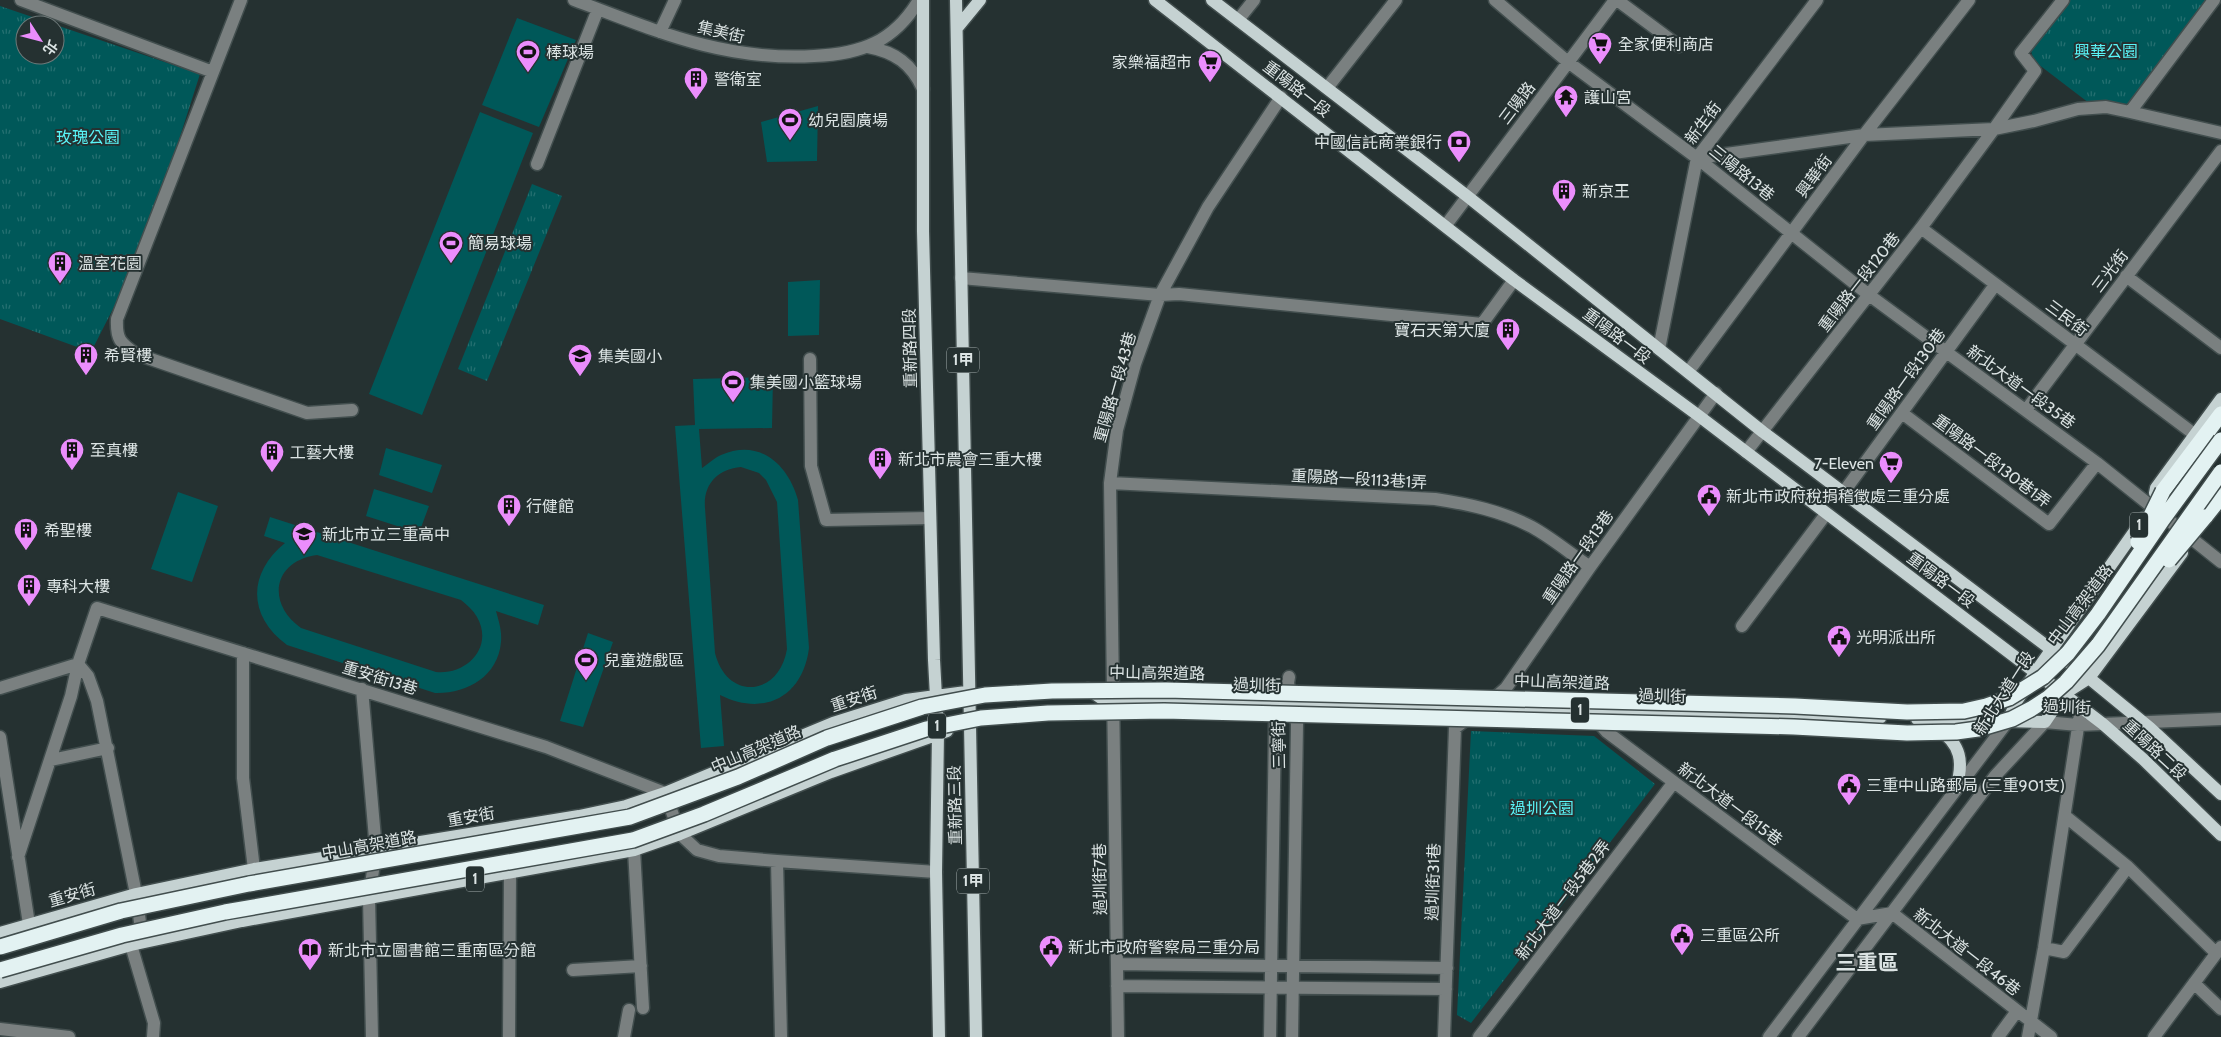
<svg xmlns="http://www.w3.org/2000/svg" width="2221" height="1037" font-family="Cabin,'Noto Sans TC',sans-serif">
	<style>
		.green { fill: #005859; fill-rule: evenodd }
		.park { fill: url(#park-tufts); fill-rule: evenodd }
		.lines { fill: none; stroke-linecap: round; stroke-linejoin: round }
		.minor-casing { stroke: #424e4e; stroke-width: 15 }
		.major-casing { stroke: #424e4e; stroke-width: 15 }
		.highway-casing { stroke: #424e4e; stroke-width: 18 }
		.minor { stroke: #7a8080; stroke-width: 12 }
		.major { stroke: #c5d2d2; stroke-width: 12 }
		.highway { stroke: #e3f2f2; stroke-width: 15 }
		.highway-bridge-casing { stroke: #424e4e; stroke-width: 18; stroke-linecap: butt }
		.highway-bridge { stroke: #e3f2f2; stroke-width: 15 }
		.labels { text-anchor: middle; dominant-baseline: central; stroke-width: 4; stroke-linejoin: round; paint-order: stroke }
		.shield { fill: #253131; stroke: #a5aeae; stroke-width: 1 }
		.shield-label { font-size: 15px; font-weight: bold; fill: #dce4e4 }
		.street-label { font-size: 16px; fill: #dce4e4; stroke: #253131 }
		.poi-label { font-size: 16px; fill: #dce4e4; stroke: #253131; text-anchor: start }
		.park-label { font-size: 16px; fill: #59f5f8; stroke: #253131 }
		.district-label { font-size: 21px; font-weight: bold; fill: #dce4e4; stroke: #253131 }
	</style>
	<defs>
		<pattern id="park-tufts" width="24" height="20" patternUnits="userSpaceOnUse" patternTransform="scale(1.25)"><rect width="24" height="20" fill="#005859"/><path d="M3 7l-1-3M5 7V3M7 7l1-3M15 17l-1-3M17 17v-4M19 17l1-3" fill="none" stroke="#257071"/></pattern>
	</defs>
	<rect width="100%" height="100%" fill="#253131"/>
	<!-- green -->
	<path class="green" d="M 517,18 L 576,40 L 539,127 L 482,105 Z
		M 818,106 L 817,161 L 767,162 L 761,122 Z
		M 480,112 L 533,133 L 422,415 L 369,394 Z
		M 820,280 L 819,335 L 788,336 L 788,282 Z
		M 773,377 L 772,428 L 699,429 L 702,468 C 708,464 714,458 721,455 C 759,438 788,464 798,500 L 809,648 C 803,697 764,717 720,695 L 724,746 L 701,748 L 675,426 L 695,425 L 693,379 ZM 741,467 L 759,473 L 766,480 L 777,502 L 787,649 C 779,697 727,701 715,653 L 705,508 C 703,484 718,469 741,467 Z
		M 386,448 L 442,465 L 432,493 L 379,475 Z
		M 374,489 L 429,506 L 419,533 L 366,516 Z
		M 178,492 L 218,506 L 192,582 L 151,569 Z
		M 270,517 L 544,605 L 538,625 L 496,611 C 499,622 502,631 501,642 C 498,677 466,694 435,693 L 287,645 C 248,616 247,574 285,543 L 264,536 ZM 317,555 L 461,600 C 467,605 473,610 477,617 C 494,647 467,675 436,672 L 301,628 C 266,603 273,561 317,555 Z
		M 588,633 L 613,642 L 583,727 L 560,721 Z"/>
	<!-- park -->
	<path class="park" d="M 2070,0 L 2209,0 L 2128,107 L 2089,103 L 2034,61 L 2031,51 Z
		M 0,6 L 200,74 L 145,246 L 91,352 L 0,319 ZM 25,25 L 55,25 L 55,55 L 25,55 Z
		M 532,184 L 562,196 L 487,381 L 458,369 Z
		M 1471,731 L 1594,736 L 1655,784 L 1471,1023 L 1457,1015 Z"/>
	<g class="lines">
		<defs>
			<path id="minor" d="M 21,0 L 213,72
				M 241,0 L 117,319 C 116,339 120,343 136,354 L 307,413 L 352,410
				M 574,0 C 657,31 723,61 814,56 C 861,54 894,42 919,0
				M 1495,0 L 1568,62 L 1697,158 L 1869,295 L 2097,463 L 2221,562
				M 1617,0 L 1679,46
				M 2063,0 L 2021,53 L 2035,71 L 1994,129 L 2034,121 L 2078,109 L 2106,107 L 2130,112 L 2214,0
				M 1238,20 L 1254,0
				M 660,32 L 675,0
				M 868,47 C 895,52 912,64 923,89
				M 1327,88 L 1396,0
				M 2130,112 L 2221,133
				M 1697,158 L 1864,135 L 1994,129
				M 537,164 L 598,9
				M 1446,225 L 1615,0
				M 1921,228 L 2194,434
				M 2126,276 L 2221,348
				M 961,278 L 1160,295 L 1179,294 L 1482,324 L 1514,280
				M 1659,349 L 1697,158 L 1817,0
				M 810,359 L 811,466 L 826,520 L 930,518
				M 1688,372 L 1864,135 L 1969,0
				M 2026,410 L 2221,151
				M 1902,413 L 2049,524 L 2097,463
				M 1746,452 L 1921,228 L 1994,129
				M 1110,483 L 1435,499 C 1468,504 1502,511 1532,527 C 1552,538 1571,554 1590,567
				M 1843,493 L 1995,285
				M 1742,626 L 1826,514
				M 243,653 L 243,778 L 254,869
				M 78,664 L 88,676 L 97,701 L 136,894 L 141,929 L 131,945 L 154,1023 L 153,1037
				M 1289,677 L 1288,683 L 1297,724 L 1292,1037
				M 0,688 L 78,664
				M 362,689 L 376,850 L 369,898 L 372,1037
				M 1490,702 L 1506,688 L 1590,567 L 1716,393
				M 1594,717 L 1607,732 L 1857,919
				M 0,737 L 29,924
				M 51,760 L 108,748
				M 2065,816 L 2128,867 L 2216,953
				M 634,850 L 643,1008
				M 18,857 L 71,696 L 78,664 L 97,608 L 546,747 L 665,793 L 680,834 L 697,850 L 719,856 L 777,861 L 936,872
				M 777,861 L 781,1037
				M 1857,919 L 1892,913 L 2051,1037
				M 2044,948 L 2064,952 L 2128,867
				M 1117,964 L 1447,968
				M 573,970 L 641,966
				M 2194,983 L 2221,1009
				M 1117,986 L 1446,989
				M 0,1029 L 69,1037
				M 509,1037 L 510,874
				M 624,1037 L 629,1010
				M 1118,1037 L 1110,483 L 1117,430 L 1135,364 L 1160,295 L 1208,207 L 1281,97
				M 1270,1037 L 1275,724 L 1288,708
				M 1444,1037 L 1455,728 L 1470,717
				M 1479,1037 L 1674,782
				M 1769,1037 L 2008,721
				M 1798,1037 L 1995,776 L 2045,722 L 2078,725 L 2221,719
				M 1998,1037 L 2017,1011
				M 2028,1037 L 2044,948 L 2081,708
				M 2154,1037 L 2221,947"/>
			<path id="major" d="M 923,0 L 923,231 L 934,660 L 938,733 L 936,872 L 939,1037
				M 956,0 L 976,1037
				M 1155,0 L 1514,280 L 1699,416 L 2103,724 L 2143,759 L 2221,835
				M 1212,0 L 1467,196 L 1763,432 L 2089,678 L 2150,728 L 2221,794
				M 957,28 L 980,0
				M 2155,493 L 2156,488 L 2221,399
				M 2209,504 L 2221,487
				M 1088,689 L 1101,698 L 1168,699 L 1880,718
				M 1917,719 L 2045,722 L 2064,694 L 2089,678 L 2182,553
				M 2008,721 L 2016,702 L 2035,673 L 2144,518
				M 1938,729 C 1961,744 1964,762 1956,788
				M 0,933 L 136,894 L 254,869 L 579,816 L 626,806 L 665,793 L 833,723 L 906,700 L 966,692
				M 0,982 L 131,945 L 242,921 L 634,850 L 680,834 L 831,772 L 947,731"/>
			<path id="highway" d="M 2163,491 L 2221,414
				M 2205,517 L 2221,497"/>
		</defs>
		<!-- minor casing -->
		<use href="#minor" class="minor-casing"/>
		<!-- major casing -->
		<use href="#major" class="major-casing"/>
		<!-- highway casing -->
		<use href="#highway" class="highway-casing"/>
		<!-- minor -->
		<use href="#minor" class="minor"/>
		<!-- major -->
		<use href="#major" class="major"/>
		<!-- highway -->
		<use href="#highway" class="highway"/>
		<defs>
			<path id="highway-bridge" d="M 2138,542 L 2163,491
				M 2169,560 L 2205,517
				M 0,947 L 121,911 L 249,884 L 630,817 L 738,777 L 827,738 L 922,707 L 985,695 L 1052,691 L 1166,690 L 1795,706 L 1907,712 L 1964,711 L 1986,706 L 2009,698 L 2027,687 L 2043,677 L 2068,653 L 2098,614 L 2163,519 L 2221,440
				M 0,970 L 122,935 L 225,912 L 633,840 L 704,814 L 835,759 L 926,729 L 981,718 L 1048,713 L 1164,711 L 1794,727 L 1907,733 L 1956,732 L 1978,729 L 2012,719 L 2031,709 L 2048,698 L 2066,682 L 2098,645 L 2221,472"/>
		</defs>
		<!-- highway-bridge casing -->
		<use href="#highway-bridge" class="highway-bridge-casing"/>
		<!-- highway-bridge -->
		<use href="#highway-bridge" class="highway-bridge"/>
	</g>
	<!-- icons -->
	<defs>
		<symbol id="supermarket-pin" viewBox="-11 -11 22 30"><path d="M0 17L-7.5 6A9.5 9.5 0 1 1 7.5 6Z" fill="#eb8dfc" stroke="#253131"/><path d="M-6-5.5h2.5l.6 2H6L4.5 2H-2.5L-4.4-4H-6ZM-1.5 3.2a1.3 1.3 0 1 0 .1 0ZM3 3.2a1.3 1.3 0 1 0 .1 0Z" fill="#111"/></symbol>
		<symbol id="stadium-pin" viewBox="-11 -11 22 30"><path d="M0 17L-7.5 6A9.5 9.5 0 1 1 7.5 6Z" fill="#eb8dfc" stroke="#253131"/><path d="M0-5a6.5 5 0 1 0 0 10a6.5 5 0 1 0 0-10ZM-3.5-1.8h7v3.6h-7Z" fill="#111"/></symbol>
		<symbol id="building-pin" viewBox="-11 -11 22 30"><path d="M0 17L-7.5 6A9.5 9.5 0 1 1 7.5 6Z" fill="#eb8dfc" stroke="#253131"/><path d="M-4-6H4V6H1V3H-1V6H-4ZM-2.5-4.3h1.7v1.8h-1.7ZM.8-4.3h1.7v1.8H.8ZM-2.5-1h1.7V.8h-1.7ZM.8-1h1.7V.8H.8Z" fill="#111"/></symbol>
		<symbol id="temple-pin" viewBox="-11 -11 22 30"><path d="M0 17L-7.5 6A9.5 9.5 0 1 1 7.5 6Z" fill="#eb8dfc" stroke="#253131"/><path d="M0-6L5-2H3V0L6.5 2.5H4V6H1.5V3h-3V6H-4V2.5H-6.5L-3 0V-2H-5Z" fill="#111"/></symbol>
		<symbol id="bank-pin" viewBox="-11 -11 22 30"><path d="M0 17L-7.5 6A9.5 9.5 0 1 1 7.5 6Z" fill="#eb8dfc" stroke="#253131"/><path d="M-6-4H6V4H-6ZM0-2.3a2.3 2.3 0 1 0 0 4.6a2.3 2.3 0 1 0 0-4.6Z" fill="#111"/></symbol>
		<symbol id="school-pin" viewBox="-11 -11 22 30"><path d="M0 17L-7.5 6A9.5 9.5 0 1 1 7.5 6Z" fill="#eb8dfc" stroke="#253131"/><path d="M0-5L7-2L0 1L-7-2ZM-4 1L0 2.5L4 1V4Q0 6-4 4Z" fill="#111"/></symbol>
		<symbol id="civic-pin" viewBox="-11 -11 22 30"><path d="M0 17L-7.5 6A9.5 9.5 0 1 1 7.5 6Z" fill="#eb8dfc" stroke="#253131"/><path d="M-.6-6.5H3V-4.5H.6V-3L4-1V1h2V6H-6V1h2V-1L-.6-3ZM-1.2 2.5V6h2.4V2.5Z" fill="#111"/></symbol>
		<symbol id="library-pin" viewBox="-11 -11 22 30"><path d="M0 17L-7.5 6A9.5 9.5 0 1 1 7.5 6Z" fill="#eb8dfc" stroke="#253131"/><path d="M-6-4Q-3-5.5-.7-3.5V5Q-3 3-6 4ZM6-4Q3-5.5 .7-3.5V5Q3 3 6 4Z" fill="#111"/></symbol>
	</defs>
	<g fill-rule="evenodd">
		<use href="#supermarket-pin" x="1586" y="30" width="28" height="38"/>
		<use href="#stadium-pin" x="514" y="38" width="28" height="38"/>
		<use href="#supermarket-pin" x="1196" y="48" width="28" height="38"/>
		<use href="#building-pin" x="682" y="65" width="28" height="38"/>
		<use href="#temple-pin" x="1552" y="83" width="28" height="38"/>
		<use href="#stadium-pin" x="776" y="106" width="28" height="38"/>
		<use href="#bank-pin" x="1445" y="128" width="28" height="38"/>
		<use href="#building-pin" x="1550" y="177" width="28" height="38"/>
		<use href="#stadium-pin" x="437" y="229" width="28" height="38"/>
		<use href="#building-pin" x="46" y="249" width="28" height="38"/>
		<use href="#building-pin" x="1494" y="316" width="28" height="38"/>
		<use href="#building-pin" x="72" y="341" width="28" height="38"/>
		<use href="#school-pin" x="566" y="342" width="28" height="38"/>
		<use href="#stadium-pin" x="719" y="368" width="28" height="38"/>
		<use href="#building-pin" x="58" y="436" width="28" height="38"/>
		<use href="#building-pin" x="258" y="438" width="28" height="38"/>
		<use href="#building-pin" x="866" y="445" width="28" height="38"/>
		<use href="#supermarket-pin" x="1877" y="449" width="28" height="38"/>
		<use href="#civic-pin" x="1695" y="482" width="28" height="38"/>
		<use href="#building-pin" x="495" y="492" width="28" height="38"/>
		<use href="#building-pin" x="12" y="516" width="28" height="38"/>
		<use href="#school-pin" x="290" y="520" width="28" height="38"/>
		<use href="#building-pin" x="15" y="572" width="28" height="38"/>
		<use href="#civic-pin" x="1825" y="623" width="28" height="38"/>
		<use href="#stadium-pin" x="572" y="646" width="28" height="38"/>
		<use href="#civic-pin" x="1835" y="771" width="28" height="38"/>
		<use href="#civic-pin" x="1668" y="921" width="28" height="38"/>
		<use href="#civic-pin" x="1037" y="933" width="28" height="38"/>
		<use href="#library-pin" x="296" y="936" width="28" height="38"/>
	</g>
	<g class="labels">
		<!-- shield labels -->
		<g class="shield">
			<rect x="947" y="347.5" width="32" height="25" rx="4"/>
			<rect x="2130" y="512.5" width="18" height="25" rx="4"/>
			<rect x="1571" y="697.5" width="18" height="25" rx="4"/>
			<rect x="928" y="713.5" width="18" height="25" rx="4"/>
			<rect x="466" y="866.5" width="18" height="25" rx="4"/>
			<rect x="957" y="868.5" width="32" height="25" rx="4"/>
		</g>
		<g class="shield-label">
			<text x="963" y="360">1甲</text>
			<text x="2139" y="525">1</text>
			<text x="1580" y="710">1</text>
			<text x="937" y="726">1</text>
			<text x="475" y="879">1</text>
			<text x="973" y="881">1甲</text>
		</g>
		<!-- street labels -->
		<g class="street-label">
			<text transform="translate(721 32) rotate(13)">集美街</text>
			<text transform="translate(1297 89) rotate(38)">重陽路一段</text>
			<text transform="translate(1517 103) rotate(-53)">三陽路</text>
			<text transform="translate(1703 123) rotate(-53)">新生街</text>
			<text transform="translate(1742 173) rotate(39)">三陽路13巷</text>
			<text transform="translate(1814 176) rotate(-54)">興華街</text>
			<text transform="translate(2110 271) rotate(-53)">三光街</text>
			<text transform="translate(1859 282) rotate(-52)">重陽路一段120巷</text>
			<text transform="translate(2067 318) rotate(37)">三民街</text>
			<text transform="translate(1617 336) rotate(37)">重陽路一段</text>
			<text transform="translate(910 348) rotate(-91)">重新路四段</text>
			<text transform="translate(1906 379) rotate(-54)">重陽路一段130巷</text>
			<text transform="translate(1115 387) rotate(-74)">重陽路一段43巷</text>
			<text transform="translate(2021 387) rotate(36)">新北大道一段35巷</text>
			<text transform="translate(1992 461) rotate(37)">重陽路一段130巷1弄</text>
			<text transform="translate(1359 479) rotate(3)">重陽路一段113巷1弄</text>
			<text transform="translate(1578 557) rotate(-55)">重陽路一段13巷</text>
			<text transform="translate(1941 580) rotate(37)">重陽路一段</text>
			<text transform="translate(2080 605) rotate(-53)">中山高架道路</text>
			<text transform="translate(1157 673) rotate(1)">中山高架道路</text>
			<text transform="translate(380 678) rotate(17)">重安街13巷</text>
			<text transform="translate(1562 682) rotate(2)">中山高架道路</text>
			<text transform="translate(1257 685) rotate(1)">過圳街</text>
			<text transform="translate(2004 693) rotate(-57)">新北大道一段</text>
			<text transform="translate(1662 696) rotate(1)">過圳街</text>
			<text transform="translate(854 699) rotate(-18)">重安街</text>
			<text transform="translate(2067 707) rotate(2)">過圳街</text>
			<text transform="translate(1279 745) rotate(-91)">三寧街</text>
			<text transform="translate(756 749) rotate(-23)">中山高架道路</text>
			<text transform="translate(2155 750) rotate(43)">重陽路二段</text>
			<text transform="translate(1730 804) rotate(37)">新北大道一段15巷</text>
			<text transform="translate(955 805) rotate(-91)">重新路三段</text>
			<text transform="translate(471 817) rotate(-10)">重安街</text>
			<text transform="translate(369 845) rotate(-10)">中山高架道路</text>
			<text transform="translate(1100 879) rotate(-91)">過圳街7巷</text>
			<text transform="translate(1433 882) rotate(-88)">過圳街31巷</text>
			<text transform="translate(72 895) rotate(-16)">重安街</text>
			<text transform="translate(1563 900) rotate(-53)">新北大道一段5巷2弄</text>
			<text transform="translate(1967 952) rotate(38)">新北大道一段46巷</text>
		</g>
		<!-- poi labels -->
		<g class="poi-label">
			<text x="1618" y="44">全家便利商店</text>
			<text x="546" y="52">棒球場</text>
			<text x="1192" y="62" text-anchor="end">家樂福超市</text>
			<text x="714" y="79">警衛室</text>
			<text x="1584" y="97">護山宮</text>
			<text x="808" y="120">幼兒園廣場</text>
			<text x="1442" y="142" text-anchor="end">中國信託商業銀行</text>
			<text x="1582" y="191">新京王</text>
			<text x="468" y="243">簡易球場</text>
			<text x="78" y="263">溫室花園</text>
			<text x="1490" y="330" text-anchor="end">寶石天第大廈</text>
			<text x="104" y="355">希賢樓</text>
			<text x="598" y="356">集美國小</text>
			<text x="750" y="382">集美國小籃球場</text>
			<text x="90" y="450">至真樓</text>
			<text x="290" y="452">工藝大樓</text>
			<text x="898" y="459">新北市農會三重大樓</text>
			<text x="1874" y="463" text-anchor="end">7-Eleven</text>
			<text x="1726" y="496">新北市政府稅捐稽徵處三重分處</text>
			<text x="526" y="506">行健館</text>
			<text x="44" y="530">希聖樓</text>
			<text x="322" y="534">新北市立三重高中</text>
			<text x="46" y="586">專科大樓</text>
			<text x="1856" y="637">光明派出所</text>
			<text x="604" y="660">兒童遊戲區</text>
			<text x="1866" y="785">三重中山路郵局 (三重901支)</text>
			<text x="1700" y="935">三重區公所</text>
			<text x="1068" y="947">新北市政府警察局三重分局</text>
			<text x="328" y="950">新北市立圖書館三重南區分館</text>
		</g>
		<!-- park labels -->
		<g class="park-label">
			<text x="2106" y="51">興華公園</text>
			<text x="88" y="137">玫瑰公園</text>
			<text x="1542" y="808">過圳公園</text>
		</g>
		<!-- district labels -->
		<g class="district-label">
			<text x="1867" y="962">三重區</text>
		</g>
	</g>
	<!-- north arrow -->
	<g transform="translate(40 40) rotate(126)"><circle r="24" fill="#253131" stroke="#6e7979"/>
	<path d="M0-4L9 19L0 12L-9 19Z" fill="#eb8dfc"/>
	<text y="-8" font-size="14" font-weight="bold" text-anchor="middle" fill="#dce4e4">北</text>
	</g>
</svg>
